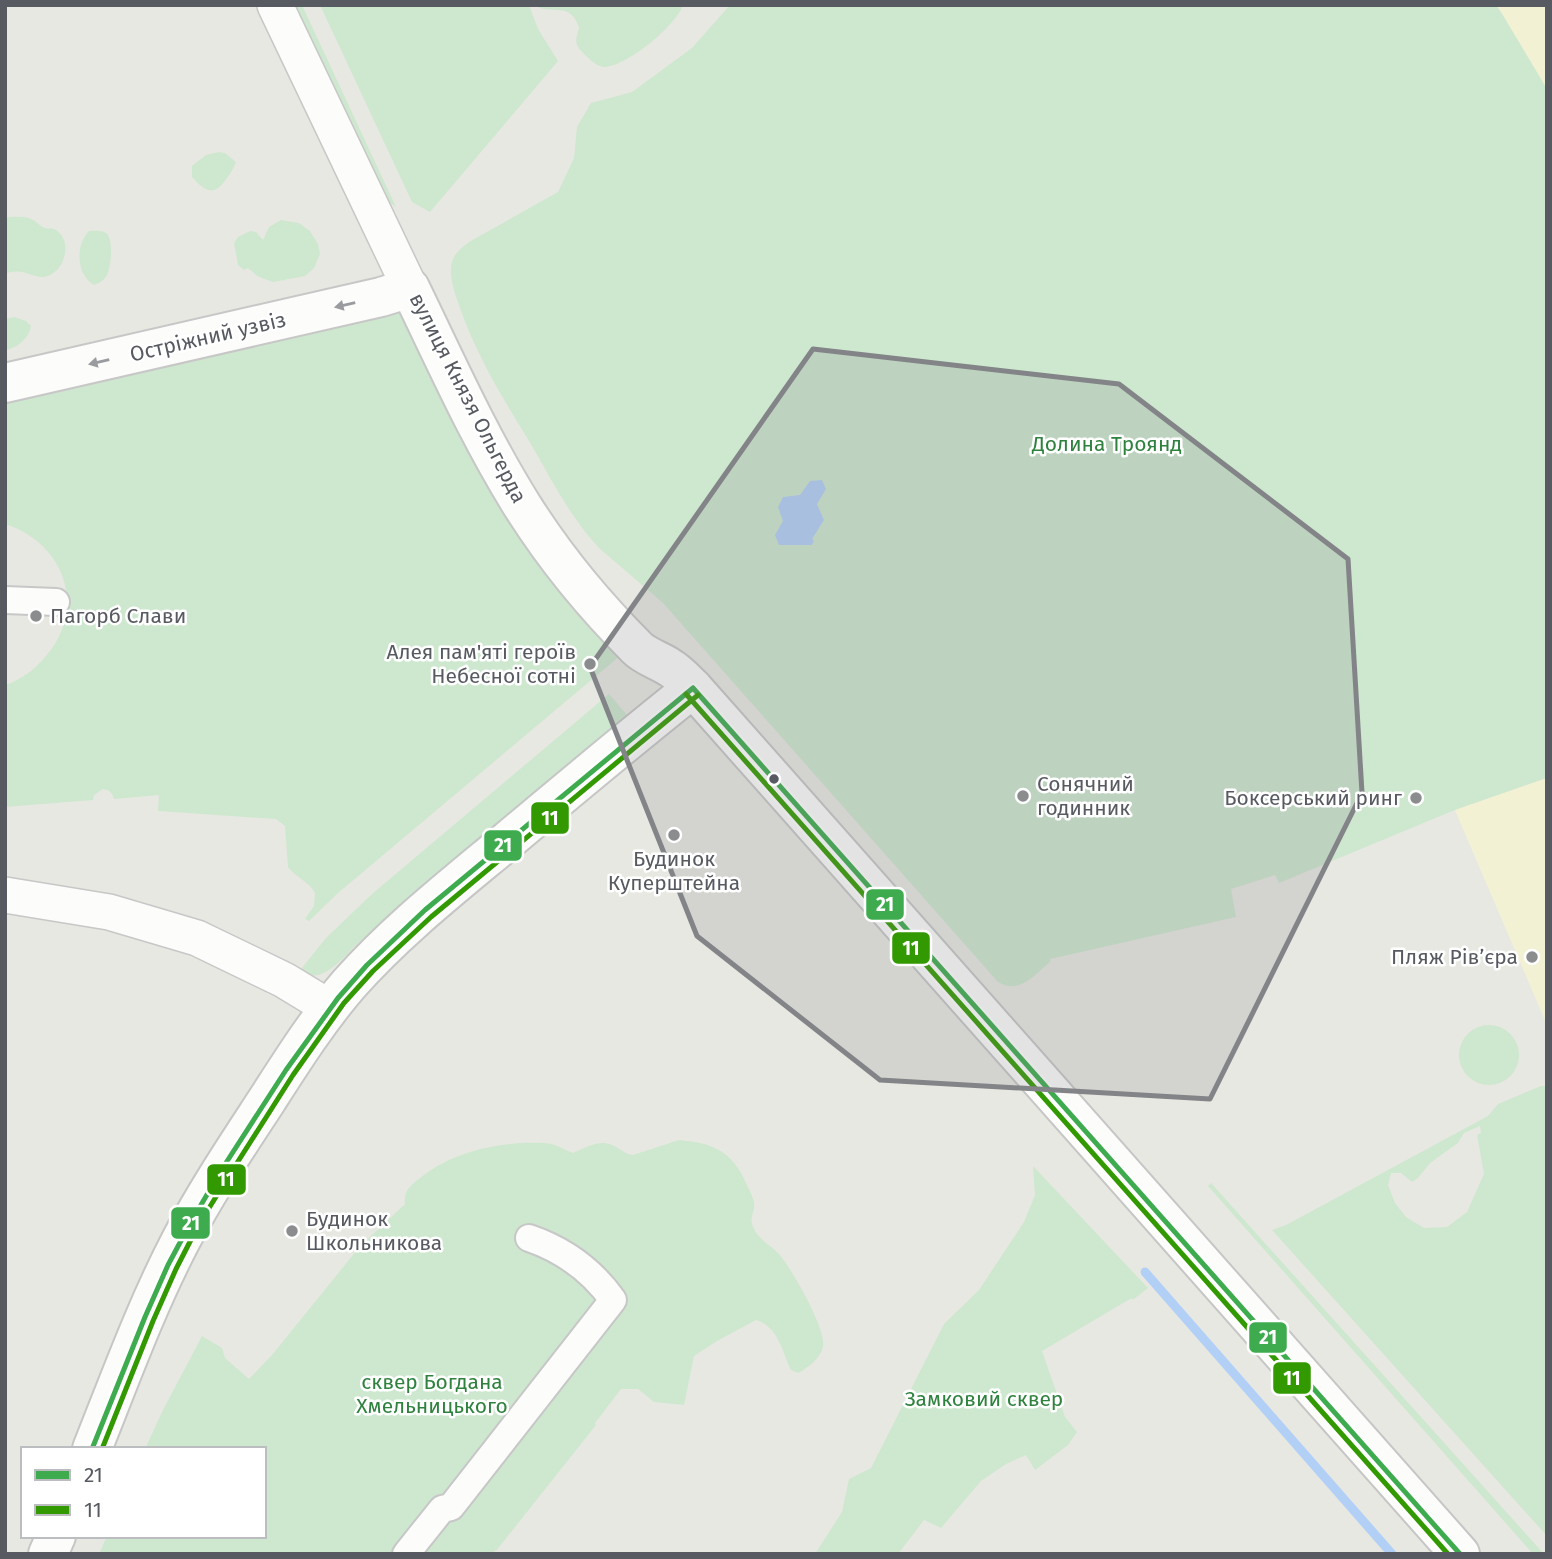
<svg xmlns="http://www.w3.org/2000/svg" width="1552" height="1559" font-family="'Fira Sans',sans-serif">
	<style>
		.green { fill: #cee7cf; fill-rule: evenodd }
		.sand { fill: #f3f1d4 }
		.water { fill: #b2cff6 }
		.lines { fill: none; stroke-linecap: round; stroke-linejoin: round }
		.stream { stroke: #b2cff6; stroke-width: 9 }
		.pedestrian-casing { stroke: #c7c7c7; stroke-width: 30 }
		.minor-casing { stroke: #c7c7c7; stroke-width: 38 }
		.tertiary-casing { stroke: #c7c7c7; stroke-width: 42 }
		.secondary-casing { stroke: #c5c6c5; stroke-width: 42 }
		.pedestrian { stroke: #fcfcfb; stroke-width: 26 }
		.minor { stroke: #fcfcfb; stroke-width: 35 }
		.tertiary { stroke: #fcfcfb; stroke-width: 38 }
		.secondary { stroke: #fcfcfb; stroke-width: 38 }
		.bus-1-casing { stroke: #fff; stroke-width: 10 }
		.bus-2-casing { stroke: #fff; stroke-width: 10 }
		.bus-1 { stroke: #3eac4e; stroke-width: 5 }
		.bus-2 { stroke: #390; stroke-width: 5 }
		.oneway { fill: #999b9f }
		.marked { fill: #828487; fill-opacity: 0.2; stroke: #828487; stroke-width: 5; stroke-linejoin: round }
		.poi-dot { fill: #8a8c8e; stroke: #fff; stroke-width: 2.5 }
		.bus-dot { fill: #575a61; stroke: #fff; stroke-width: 2.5 }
		.labels { text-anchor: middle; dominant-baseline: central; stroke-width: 5; stroke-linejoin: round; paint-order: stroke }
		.street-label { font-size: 21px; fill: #575a61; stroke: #fff }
		.park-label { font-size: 21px; fill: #2e823e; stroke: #fff }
		.poi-label { font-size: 21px; fill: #575a61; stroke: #fff; text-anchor: start }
		.line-badge { stroke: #fff; stroke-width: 2.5 }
		.badge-label { font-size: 19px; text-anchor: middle; font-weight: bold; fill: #fff }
	</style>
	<rect width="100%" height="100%" fill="#e8e8e2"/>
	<!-- green -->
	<path class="green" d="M 291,5 L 302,5 L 396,207 L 383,198 Z
		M 320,5 L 529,5 L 538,29 L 558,61 L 430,212 L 412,202 Z
		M 533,5 L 683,5 C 676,26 626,67 604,67 C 596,66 592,61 586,56 C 574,44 575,42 579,28 C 571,0 552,16 533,5 Z
		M 730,5 L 1547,5 L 1547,778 L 1450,812 L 1279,883 L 1275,875 L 1231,889 L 1236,917 L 1050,959 L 1051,961 C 1034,975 1020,995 998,982 L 663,603 L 599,548 C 571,518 552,481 532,446 C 505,402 477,357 460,308 C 456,296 450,281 451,267 C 452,255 460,249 469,242 L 558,192 L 574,158 L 577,127 L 591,103 L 632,92 L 692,48 Z
		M 219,152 L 225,153 L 236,162 C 233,170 229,175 224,182 C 212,198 202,188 192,177 L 192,166 L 206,155 Z
		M 9,217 C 16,217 25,216 31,219 C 37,221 39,226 45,228 C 52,230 49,226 56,230 C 73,241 65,270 48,276 C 34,281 24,266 5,274 L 5,218 Z
		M 281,220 L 299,223 L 310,231 L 318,244 L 320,254 L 314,268 L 305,276 L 273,282 L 257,276 L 248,268 L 244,270 L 238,265 L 237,259 L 234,243 L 238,237 L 250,231 L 256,232 L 263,240 L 269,227 Z
		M 89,231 C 94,231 101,230 106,233 C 114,238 111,268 107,275 C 104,281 99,283 94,285 C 76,275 75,245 89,231 Z
		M 402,304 L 621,655 L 338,893 L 309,921 L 305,919 L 314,906 L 315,893 C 309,881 296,878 288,867 L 285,826 L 276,819 L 158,811 L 159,795 L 114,799 C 112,792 109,790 103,789 L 94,795 L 93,800 L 5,807 L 5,685 C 21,680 34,670 45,657 C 88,609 65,543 5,524 L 5,396 Z
		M 14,317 L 26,321 L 31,326 C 29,338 18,348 5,350 L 5,319 Z
		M 609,694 L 627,715 L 359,942 C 340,960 326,983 297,974 L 326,938 L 372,894 Z
		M1459 1055a30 30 0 1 1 60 0a30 30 0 1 1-60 0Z
		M 1541,1086 L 1547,1086 L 1547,1536 L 1272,1230 L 1286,1225 L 1488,1116 L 1498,1104 ZM 1480,1126 L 1481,1133 L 1477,1135 L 1484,1174 L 1467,1212 L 1447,1227 L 1424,1228 L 1406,1217 L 1395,1203 L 1388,1185 L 1391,1173 L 1401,1173 L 1412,1182 L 1418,1178 L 1430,1163 L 1458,1143 L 1464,1133 Z
		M 679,1140 C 713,1143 732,1151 746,1183 C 749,1190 753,1196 754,1203 C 755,1214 748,1217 754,1229 C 760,1241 771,1245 780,1255 C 792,1270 826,1328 823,1346 C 821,1358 808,1368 798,1373 L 791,1370 C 782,1352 779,1327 756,1320 L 717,1341 L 694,1356 L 684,1405 L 654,1402 L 638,1389 L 621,1389 L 595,1423 L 596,1425 L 496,1551 L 495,1550 L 492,1554 L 99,1554 L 107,1536 L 264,1536 L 264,1449 L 145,1449 L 163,1410 L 202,1336 L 222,1348 L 225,1358 L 249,1379 L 272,1355 L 357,1250 L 359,1251 L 369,1238 L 405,1204 C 403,1191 411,1185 420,1178 C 453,1151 502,1141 543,1143 C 555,1143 562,1149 573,1153 C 585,1148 599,1139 612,1145 C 620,1148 624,1154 633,1155 Z
		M 1033,1166 L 1148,1288 L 1134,1299 L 1130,1299 L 1042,1351 L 1065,1417 L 1077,1432 L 1068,1445 L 1035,1470 L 1026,1455 L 1006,1464 L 981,1481 L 941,1528 L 924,1520 L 898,1554 L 815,1554 L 842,1512 L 849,1479 L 871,1468 L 944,1324 L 979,1290 L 1024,1222 L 1035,1195 Z
		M 1211,1183 L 1544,1554 L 1533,1554 L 1208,1186 Z"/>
	<!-- sand -->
	<path class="sand" d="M 1496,5 L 1547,5 L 1547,89 L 1501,12 Z
		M 1547,778 L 1547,1025 L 1455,810 Z"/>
	<!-- water -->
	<path class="water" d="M 822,480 L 826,489 L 817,504 L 824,520 L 812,539 L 814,541 L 812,545 L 779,545 L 775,535 L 783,521 L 778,507 L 783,497 L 800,495 L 810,481 Z"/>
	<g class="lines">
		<!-- stream -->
		<path class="stream" d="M 1145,1272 L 1392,1554"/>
		<defs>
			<path id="pedestrian" d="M 5,600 L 56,602
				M 406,1554 L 442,1509 L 451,1507 L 613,1300 C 591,1269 564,1250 529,1238"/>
			<path id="minor" d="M 275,5 L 410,288
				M 5,895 L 109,912 L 197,938 L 284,980 L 330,1008"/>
			<path id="tertiary" d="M 5,383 L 381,297 L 410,288 C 446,362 479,437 523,507 C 554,556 596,607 637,648 C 646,657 659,660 669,667 C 678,672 686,681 693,688"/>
			<path id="secondary" d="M 92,1449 C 120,1379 146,1307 181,1240 C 206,1192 237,1146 267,1100 C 292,1061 318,1020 349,984 C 396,931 452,887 506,842 C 568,790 630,738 693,688 L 1460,1554
				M 48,1554 L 56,1536"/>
		</defs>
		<!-- pedestrian casing -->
		<use href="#pedestrian" class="pedestrian-casing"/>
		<!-- minor casing -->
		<use href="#minor" class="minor-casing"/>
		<!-- tertiary casing -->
		<use href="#tertiary" class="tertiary-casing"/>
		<!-- secondary casing -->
		<use href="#secondary" class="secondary-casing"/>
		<!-- pedestrian -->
		<use href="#pedestrian" class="pedestrian"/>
		<!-- minor -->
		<use href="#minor" class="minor"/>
		<!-- tertiary -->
		<use href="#tertiary" class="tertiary"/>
		<!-- secondary -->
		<use href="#secondary" class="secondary"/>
		<defs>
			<path id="bus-1" d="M 693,688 L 1460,1554
				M 92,1449 L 145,1317 L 168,1265 L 191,1222 L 222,1169 L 286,1070 L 338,998 L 367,965 L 425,910 L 693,688"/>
			<path id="bus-2" d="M 686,694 L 1448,1554
				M 102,1449 L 153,1321 L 176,1269 L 198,1226 L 230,1174 L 293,1075 L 344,1003 L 373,971 L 431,917 L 698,695"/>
		</defs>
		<!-- bus-1 casing -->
		<use href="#bus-1" class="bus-1-casing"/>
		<!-- bus-2 casing -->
		<use href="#bus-2" class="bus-2-casing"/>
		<!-- bus-1 -->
		<use href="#bus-1" class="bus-1"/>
		<!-- bus-2 -->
		<use href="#bus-2" class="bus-2"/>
	</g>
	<!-- one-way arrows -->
	<defs><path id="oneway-solid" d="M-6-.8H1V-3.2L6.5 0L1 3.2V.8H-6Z" transform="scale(1.75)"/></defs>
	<g class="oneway">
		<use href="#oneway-solid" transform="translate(345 305) rotate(167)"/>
		<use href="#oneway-solid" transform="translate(99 362) rotate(167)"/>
	</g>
	<!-- marked area -->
	<path class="marked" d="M 813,349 L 1119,384 L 1348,559 L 1362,793 L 1210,1099 L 880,1080 L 697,936 L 590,667 Z"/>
	<!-- markers -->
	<g class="poi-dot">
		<circle cx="36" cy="616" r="7"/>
		<circle cx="590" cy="664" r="7"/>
		<circle cx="1023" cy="796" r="7"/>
		<circle cx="1416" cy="798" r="7"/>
		<circle cx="674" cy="835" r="7"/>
		<circle cx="1532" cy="957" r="7"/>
		<circle cx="292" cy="1231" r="7"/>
	</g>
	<circle class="bus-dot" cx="774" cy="779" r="6"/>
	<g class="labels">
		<!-- street labels -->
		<g class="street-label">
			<text transform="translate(208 337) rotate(-13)">Остріжний узвіз</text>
			<text transform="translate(468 398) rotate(63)">вулиця Князя Ольгерда</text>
		</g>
		<!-- park labels -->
		<g class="park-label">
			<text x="1107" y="444">Долина Троянд</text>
			<text x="432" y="1382">сквер Богдана<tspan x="432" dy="24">Хмельницького</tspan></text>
			<text x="984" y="1399">Замковий сквер</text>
		</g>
		<!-- poi labels -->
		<g class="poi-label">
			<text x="50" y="616">Пагорб Слави</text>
			<text x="576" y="652" text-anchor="end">Алея пам'яті героїв<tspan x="576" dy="24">Небесної сотні</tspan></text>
			<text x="1037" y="784">Сонячний<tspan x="1037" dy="24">годинник</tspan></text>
			<text x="1402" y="798" text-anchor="end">Боксерський ринг</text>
			<text x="674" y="859" text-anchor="middle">Будинок<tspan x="674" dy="24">Куперштейна</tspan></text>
			<text x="1518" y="957" text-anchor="end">Пляж Рівʼєра</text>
			<text x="306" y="1219">Будинок<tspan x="306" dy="24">Школьникова</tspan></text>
		</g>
	</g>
	<g class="line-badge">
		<rect x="530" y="801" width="40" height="34" rx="7" fill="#390"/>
		<rect x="483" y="829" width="40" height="33" rx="7" fill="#3eac4e"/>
		<rect x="865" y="888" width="40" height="33" rx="7" fill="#3eac4e"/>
		<rect x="891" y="931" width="40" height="34" rx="7" fill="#390"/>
		<rect x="206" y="1163" width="41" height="33" rx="7" fill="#390"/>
		<rect x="170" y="1206" width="41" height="34" rx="7" fill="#3eac4e"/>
		<rect x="1248" y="1321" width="40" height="33" rx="7" fill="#3eac4e"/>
		<rect x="1272" y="1361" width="40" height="34" rx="7" fill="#390"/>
	</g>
	<g class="badge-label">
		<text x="550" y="825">11</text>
		<text x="503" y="852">21</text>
		<text x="885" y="911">21</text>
		<text x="911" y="955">11</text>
		<text x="226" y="1186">11</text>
		<text x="191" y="1230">21</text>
		<text x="1268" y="1344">21</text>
		<text x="1292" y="1385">11</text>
	</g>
	<!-- border -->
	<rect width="1552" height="1559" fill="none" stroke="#575a61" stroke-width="14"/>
	<!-- legend -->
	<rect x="21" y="1447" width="245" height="91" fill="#ffffff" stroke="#bcbdc0" stroke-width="2"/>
	<rect x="35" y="1470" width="35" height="10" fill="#3eac4e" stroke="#bcbdc0" stroke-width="2"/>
	<text x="84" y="1482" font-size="21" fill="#575a61">21</text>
	<rect x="35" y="1505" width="35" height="10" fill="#339900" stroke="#bcbdc0" stroke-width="2"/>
	<text x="84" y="1517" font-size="21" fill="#575a61">11</text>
</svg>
